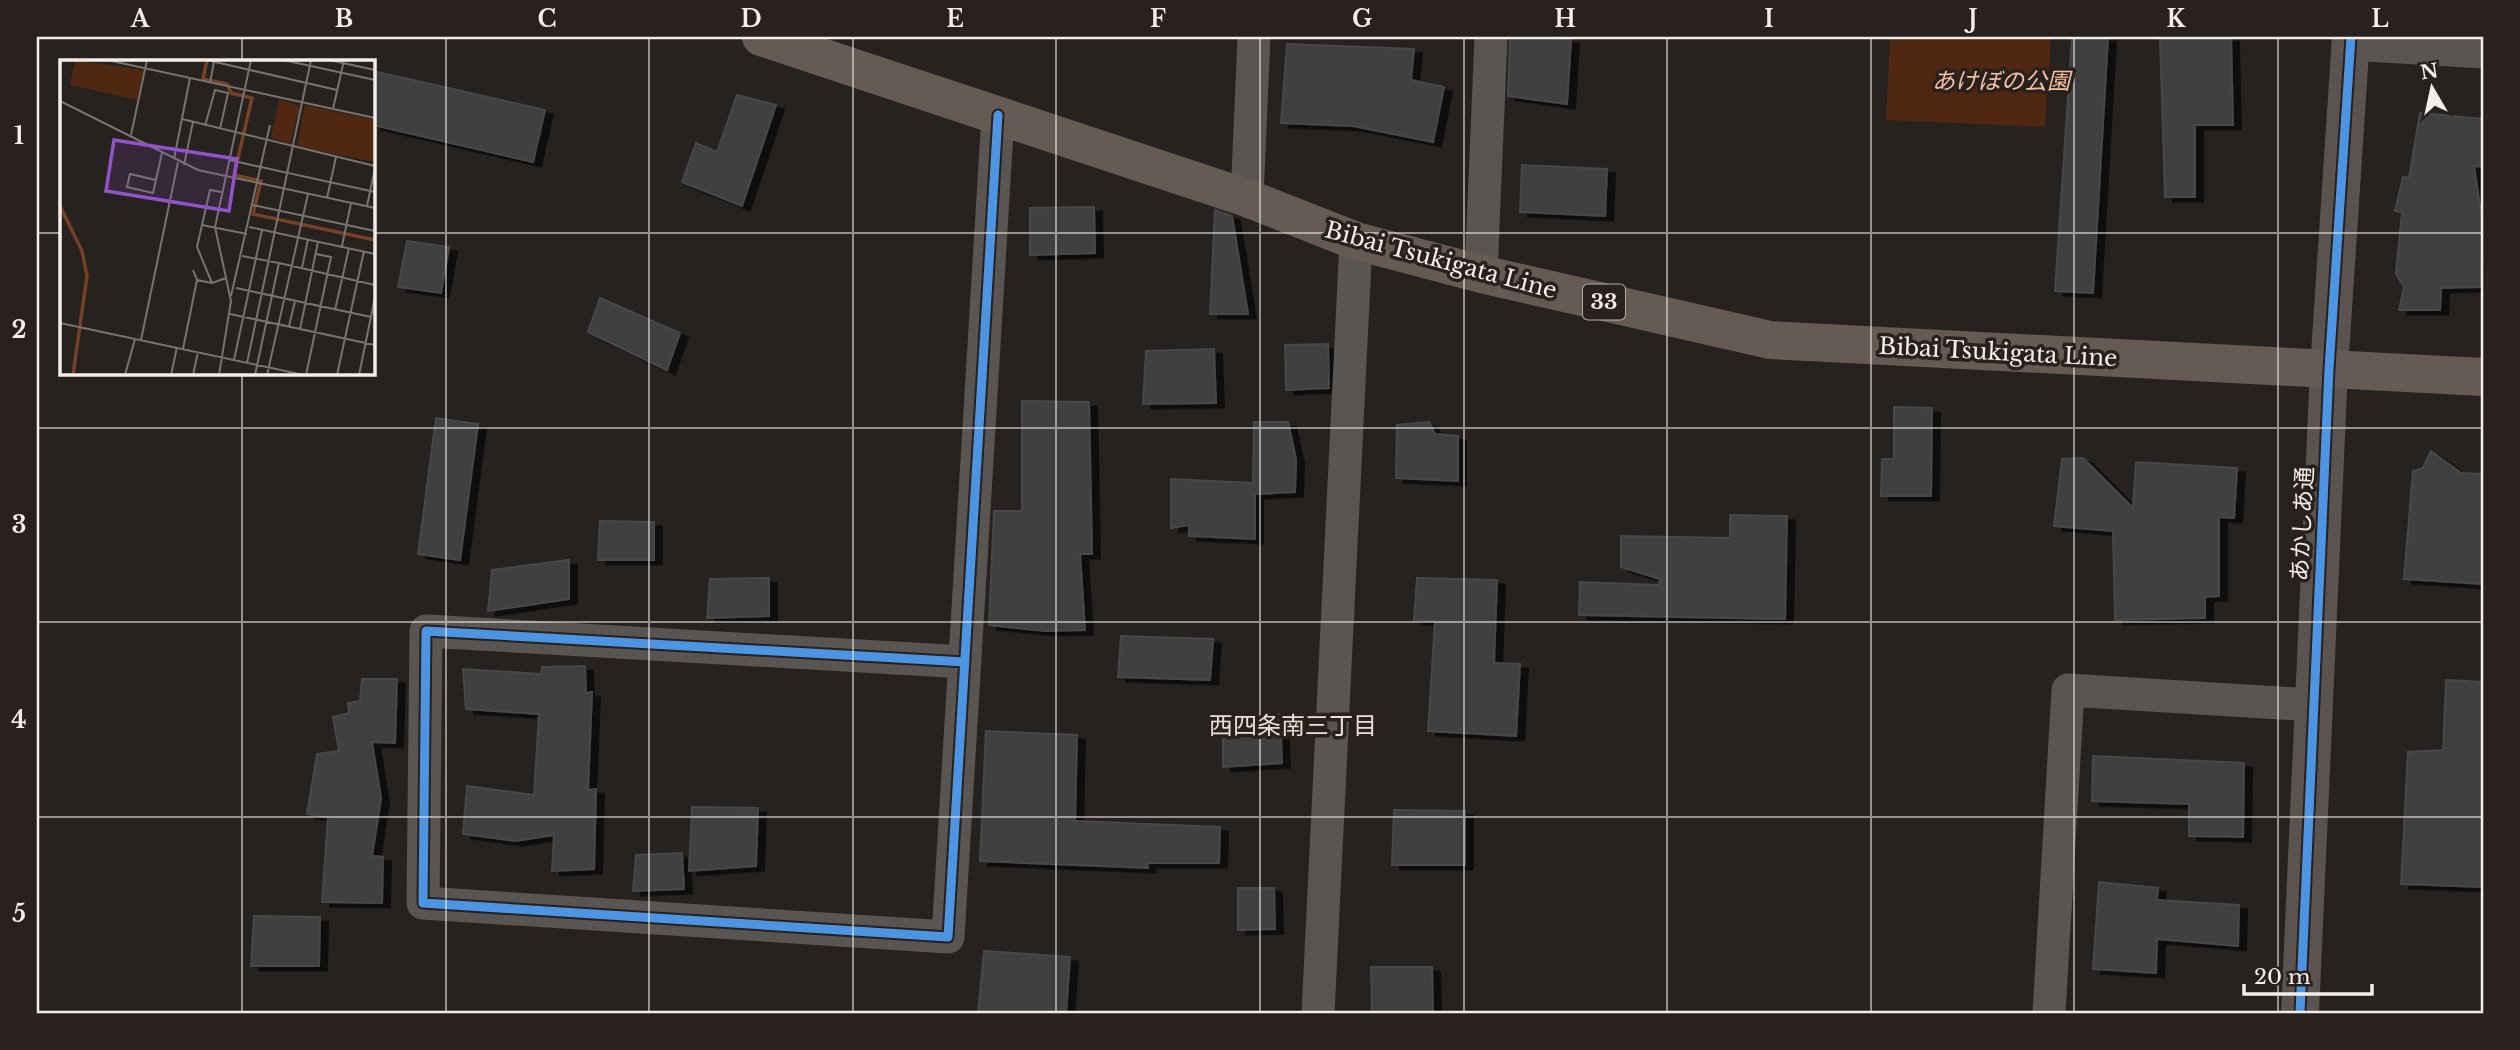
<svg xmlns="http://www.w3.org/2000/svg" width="2520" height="1050" font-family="'Libre Baskerville','Noto Sans JP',serif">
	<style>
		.green { fill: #502811 }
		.building { fill: #413f40; stroke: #484747; stroke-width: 2; filter: url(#shadow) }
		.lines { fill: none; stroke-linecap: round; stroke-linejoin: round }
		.street { stroke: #585553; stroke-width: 33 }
		.secondary { stroke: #5b5350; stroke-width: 38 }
		.primary { stroke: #665a54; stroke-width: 38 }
		.cycleway-casing { stroke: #29211d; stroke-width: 13 }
		.cycleway { stroke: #4d94e3; stroke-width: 9 }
		.grid { fill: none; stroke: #f3edeb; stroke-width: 2; stroke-opacity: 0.55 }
		.labels { text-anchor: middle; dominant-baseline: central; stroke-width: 7; stroke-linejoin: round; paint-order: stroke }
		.shield { fill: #29211d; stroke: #b6b0ad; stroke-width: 2 }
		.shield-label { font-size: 21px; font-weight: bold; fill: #f3edeb }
		.park-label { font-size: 23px; font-style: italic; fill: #f6bfa4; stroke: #29211d }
		.street-label { font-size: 23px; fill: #f3edeb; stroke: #29211d }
		.neighbourhood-label { font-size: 24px; fill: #eadfda; stroke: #29211d }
		.inset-river { fill: none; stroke: #774125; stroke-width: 3.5 }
		.inset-road { fill: none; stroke: #787371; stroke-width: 2 }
		.view { fill: #9353c8; fill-opacity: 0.15; stroke: #9353c8; stroke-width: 3.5 }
		.inset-edge { fill: none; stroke: #f3edeb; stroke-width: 3.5 }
		.neatline { fill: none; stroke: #f3edeb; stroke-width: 2.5 }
		.grid-label { font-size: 23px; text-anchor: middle; font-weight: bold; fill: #f3edeb }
	</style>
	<defs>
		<filter id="shadow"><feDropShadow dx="8" dy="4.5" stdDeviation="0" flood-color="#0009"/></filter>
	</defs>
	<rect width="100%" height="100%" fill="#262220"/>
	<!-- green -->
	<path class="green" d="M 1890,37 L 2051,37 L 2045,127 L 1886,120 Z"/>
	<!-- building -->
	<path class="building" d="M 1510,37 L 1571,39 L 1567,104 L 1508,96 Z
		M 2072,37 L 2108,37 L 2093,293 L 2055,291 Z
		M 2160,37 L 2231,37 L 2233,125 L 2195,125 L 2195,197 L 2165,197 Z
		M 1287,44 L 1414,49 L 1411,80 L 1444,87 L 1433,142 L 1353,126 L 1281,123 Z
		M 373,71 L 545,110 L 533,162 L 373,125 Z
		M 737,95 L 776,105 L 742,206 L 682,182 L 696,143 L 717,152 Z
		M 2420,113 L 2483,119 L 2483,167 L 2474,166 L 2483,227 L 2480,287 L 2441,288 L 2440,310 L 2399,310 L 2404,287 L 2396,274 L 2402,212 L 2395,211 L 2403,177 L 2409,178 Z
		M 1522,165 L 1607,169 L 1605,216 L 1520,212 Z
		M 1094,207 L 1095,253 L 1030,255 L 1030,208 Z
		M 1215,210 L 1232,216 L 1248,314 L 1210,314 Z
		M 407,241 L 449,247 L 441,293 L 398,287 Z
		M 600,298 L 680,333 L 667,370 L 588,332 Z
		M 1328,344 L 1329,388 L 1286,390 L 1285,345 Z
		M 1214,349 L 1216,403 L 1143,404 L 1146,351 Z
		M 1022,401 L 1089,402 L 1092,554 L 1080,554 L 1085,630 L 1046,631 L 989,625 L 994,511 L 1022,511 Z
		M 1894,407 L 1932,408 L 1931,496 L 1881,496 L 1882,459 L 1894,459 Z
		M 436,418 L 478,424 L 460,560 L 418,554 Z
		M 1254,422 L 1288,422 L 1296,459 L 1295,492 L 1255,494 L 1255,539 L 1189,536 L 1189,525 L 1171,528 L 1171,479 L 1253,483 Z
		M 1429,422 L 1435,434 L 1458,436 L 1458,481 L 1396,478 L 1397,425 Z
		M 2431,451 L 2461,473 L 2483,474 L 2483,584 L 2404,579 L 2413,471 L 2423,468 Z
		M 2083,458 L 2133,508 L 2136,462 L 2237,468 L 2234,518 L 2219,517 L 2219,596 L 2205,597 L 2205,618 L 2115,620 L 2113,531 L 2054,526 L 2062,459 Z
		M 1730,515 L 1787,516 L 1785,619 L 1579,615 L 1580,582 L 1659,585 L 1660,579 L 1621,567 L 1621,536 L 1730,538 Z
		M 600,521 L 654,522 L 654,560 L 598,560 Z
		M 569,560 L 569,599 L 488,611 L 492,570 Z
		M 769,578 L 769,616 L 707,618 L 710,579 Z
		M 1417,578 L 1497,580 L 1494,663 L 1520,664 L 1516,736 L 1428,731 L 1435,621 L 1414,620 Z
		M 1121,636 L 1213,639 L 1210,680 L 1118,677 Z
		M 585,666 L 586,693 L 592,692 L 588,790 L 596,789 L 594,869 L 552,871 L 554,835 L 515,841 L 463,834 L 467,786 L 534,795 L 539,714 L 466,709 L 463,669 L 541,674 L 542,667 Z
		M 362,679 L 397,679 L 395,743 L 372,742 L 381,798 L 372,856 L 383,857 L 382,903 L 322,902 L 328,817 L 307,814 L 317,754 L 339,751 L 333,717 L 349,713 L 348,703 L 360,701 Z
		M 2446,680 L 2483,682 L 2483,887 L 2401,884 L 2408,752 L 2443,750 Z
		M 1280,714 L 1282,763 L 1223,767 L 1223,718 Z
		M 986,731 L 1077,735 L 1075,821 L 1220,827 L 1219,863 L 1147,863 L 1148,868 L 980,861 Z
		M 2093,756 L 2244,763 L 2243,837 L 2189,836 L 2189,804 L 2092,801 Z
		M 692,807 L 758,808 L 756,866 L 689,871 Z
		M 1394,810 L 1465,811 L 1465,865 L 1392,865 Z
		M 682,853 L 684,889 L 633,891 L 636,855 Z
		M 2099,882 L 2158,888 L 2157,900 L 2239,905 L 2238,946 L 2157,939 L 2156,973 L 2093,969 Z
		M 1238,888 L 1274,888 L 1275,929 L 1238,930 Z
		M 254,916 L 320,917 L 319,966 L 251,966 Z
		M 984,951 L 1070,957 L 1066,1013 L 978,1013 Z
		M 1371,967 L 1432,967 L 1433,1013 L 1372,1013 Z"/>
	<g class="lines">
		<!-- street -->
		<path class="street" d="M 2351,44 L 2483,52
			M 1247,198 L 1254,37
			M 1481,274 L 1491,37
			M 965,662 L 426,631 L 423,903 L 948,937 L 998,115
			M 1318,1013 L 1356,241
			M 2049,1013 L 2068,690 L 2314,705"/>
		<!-- secondary -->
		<path class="secondary" d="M 2300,1013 L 2329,369 L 2351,37"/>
		<!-- primary -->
		<path class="primary" d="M 761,37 L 1247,198 L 1356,241 L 1481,274 L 1770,340 L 2483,377"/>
		<defs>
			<path id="cycleway" d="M 965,662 L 426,631 L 423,903 L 948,937 L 998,115
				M 2300,1013 L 2329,369 L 2351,37"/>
		</defs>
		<!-- cycleway casing -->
		<use href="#cycleway" class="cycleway-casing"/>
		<!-- cycleway -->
		<use href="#cycleway" class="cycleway"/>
	</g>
	<!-- grid -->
	<path class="grid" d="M 242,37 L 242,61M 446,37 L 446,1013M 649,37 L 649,1013M 853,37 L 853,1013M 1056,37 L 1056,1013M 1260,37 L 1260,1013M 1464,37 L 1464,1013M 1667,37 L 1667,1013M 1871,37 L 1871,1013M 2074,37 L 2074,1013M 2278,37 L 2278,1013M 37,233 L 61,233M 373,233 L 2483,233M 242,373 L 242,1013M 37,428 L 2483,428M 37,622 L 2483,622M 37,817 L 2483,817"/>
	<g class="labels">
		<!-- shield labels -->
		<rect class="shield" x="1583" y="284.5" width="42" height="35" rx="5"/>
		<g class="shield-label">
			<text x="1604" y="302">33</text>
		</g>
		<!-- park labels -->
		<g class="park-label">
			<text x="2001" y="81">あけぼの公園</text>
		</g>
		<!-- street labels -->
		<g class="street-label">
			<text transform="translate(1441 260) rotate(15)">Bibai Tsukigata Line</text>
			<text transform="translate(1998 352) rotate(3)">Bibai Tsukigata Line</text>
			<text transform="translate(2302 524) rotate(-87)">あかしあ通</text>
		</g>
		<!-- neighbourhood labels -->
		<g class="neighbourhood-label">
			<text x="1293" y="725">西四条南三丁目</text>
		</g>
	</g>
	<!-- overview -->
	<g transform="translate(60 60)">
		<rect width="315" height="315" fill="#262220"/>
		<path d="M 15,0 L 84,10 L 77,40 L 10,25 ZM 219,39 L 240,46 L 230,84 L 211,78 ZM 245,45 L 315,60 L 315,102 L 237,87 Z" fill="#502811"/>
		<path class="inset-river" d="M 147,0 L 143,19 L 167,24 L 171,33 L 192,38 L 174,115 L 201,121 L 193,154 L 315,180M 0,146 L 22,191 L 27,216 L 13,315"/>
		<path class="inset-road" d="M 47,0 L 315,58M 223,0 L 315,20M 269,0 L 315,10M 151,1 L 277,30M 150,23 L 154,2M 0,41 L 138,110 L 315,148M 273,49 L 284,0M 122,59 L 315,106M 145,66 L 155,30 L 168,33 L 160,69M 71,75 L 87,0M 114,99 L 130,18M 169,100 L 315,132M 124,105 L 133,62M 96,120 L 70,114 L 67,127 L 93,133 L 102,93M 161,132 L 150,130 L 137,187 L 152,223 L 166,218M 267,138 L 276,97M 193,145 L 315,171M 307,146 L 315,108M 142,165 L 187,174M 189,167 L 315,194M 282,186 L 291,143M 182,196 L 219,203 L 195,315M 219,203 L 315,225M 242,208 L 248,179M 133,210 L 137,220 L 152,223M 176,228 L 311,257M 171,236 L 210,65M 275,250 L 289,188M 170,254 L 315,285M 0,263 L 244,315M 229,266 L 235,241M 240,269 L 258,182M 81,280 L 118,102M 123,289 L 137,220M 174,300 L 202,170M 187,303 L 251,0M 65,315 L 75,279M 111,315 L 117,287M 133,315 L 138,292M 159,315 L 171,241 L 155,167 L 191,0M 207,315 L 248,134M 246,315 L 271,197 L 256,194M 277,315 L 304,191M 299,315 L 315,237"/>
		<path class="view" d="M 54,80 L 177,99 L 169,151 L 46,131 Z"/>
		<rect width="315" height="315" class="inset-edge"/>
	</g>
	<!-- border -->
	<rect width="2520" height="1050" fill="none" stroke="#29211d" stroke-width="77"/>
	<!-- north arrow -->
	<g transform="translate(2432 88) rotate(351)" stroke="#29211d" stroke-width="5" paint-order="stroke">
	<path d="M0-5L12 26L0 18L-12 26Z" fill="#f3edeb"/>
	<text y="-10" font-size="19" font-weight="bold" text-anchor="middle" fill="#f3edeb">N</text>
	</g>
	<!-- scale -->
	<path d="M2244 984v10h128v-10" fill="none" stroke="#f3edeb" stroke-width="3.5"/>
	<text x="2254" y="984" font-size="21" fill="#f3edeb" stroke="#29211d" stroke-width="5" paint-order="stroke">20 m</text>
	<rect x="38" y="38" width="2444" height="974" class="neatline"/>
	<g class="grid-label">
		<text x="140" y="27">A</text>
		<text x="344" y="27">B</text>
		<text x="547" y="27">C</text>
		<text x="751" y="27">D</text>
		<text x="955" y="27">E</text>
		<text x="1158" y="27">F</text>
		<text x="1362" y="27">G</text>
		<text x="1565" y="27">H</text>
		<text x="1769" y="27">I</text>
		<text x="1973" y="27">J</text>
		<text x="2176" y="27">K</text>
		<text x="2380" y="27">L</text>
		<text x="19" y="144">1</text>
		<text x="19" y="338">2</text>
		<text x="19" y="533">3</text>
		<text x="19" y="728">4</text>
		<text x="19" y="922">5</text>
	</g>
</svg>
